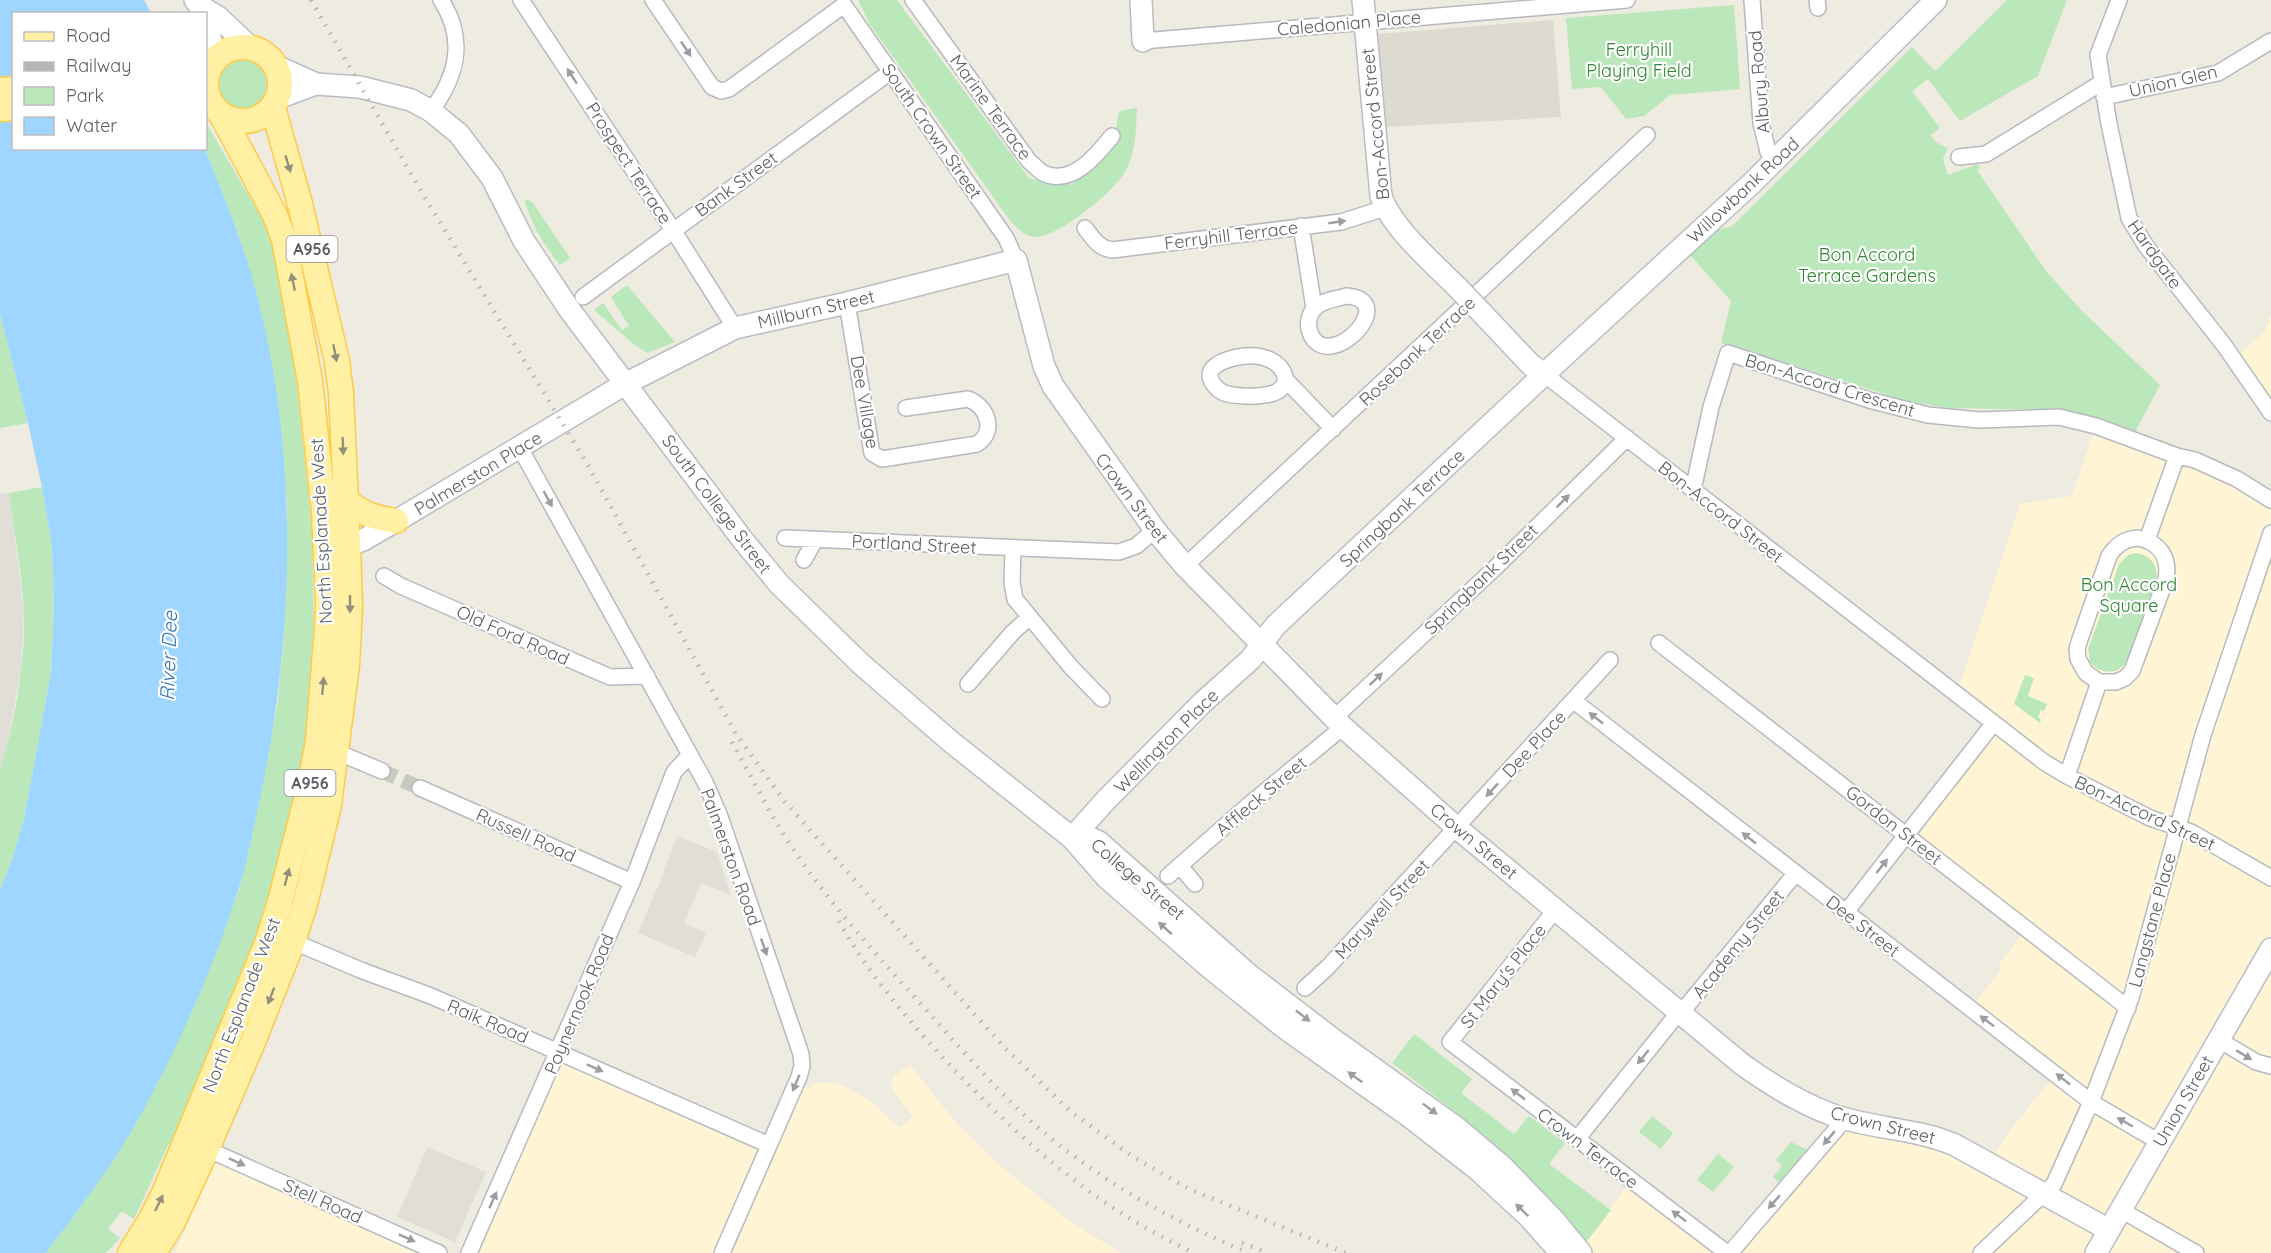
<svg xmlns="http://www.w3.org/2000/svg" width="2271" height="1253" font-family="Quicksand,sans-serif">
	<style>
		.commercial { fill: #fff5d4 }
		.industrial { fill: #e1ded8 }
		.education { fill: #dddacf }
		.green { fill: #bae8ba }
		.water { fill: #9fd6ff }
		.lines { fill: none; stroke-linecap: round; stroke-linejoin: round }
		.street-tunnel { stroke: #c9c8c1; stroke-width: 15; stroke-dasharray: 15 8; stroke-linecap: butt }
		.street-casing { stroke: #b6b9bf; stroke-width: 18 }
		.secondary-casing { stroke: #b9bdc4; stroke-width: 24 }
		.primary-casing { stroke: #ffca49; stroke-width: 27 }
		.street { stroke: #fff; stroke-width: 15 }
		.secondary { stroke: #fff; stroke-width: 21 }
		.primary { stroke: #fff0a4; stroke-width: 24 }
		.rail { stroke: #b3b4b4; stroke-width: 4.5; stroke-dasharray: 1.5 8; stroke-linecap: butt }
		.secondary-bridge-casing { stroke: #b9bdc4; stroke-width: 24; stroke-linecap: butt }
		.secondary-bridge { stroke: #fff; stroke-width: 21 }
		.oneway { fill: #9b9ea1 }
		.oneway2 { fill: #93917a }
		.labels { text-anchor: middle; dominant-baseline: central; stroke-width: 4.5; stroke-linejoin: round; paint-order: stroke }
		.shield { fill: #fff; stroke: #8b8e92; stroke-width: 1.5 }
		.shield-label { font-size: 16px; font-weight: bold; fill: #595e63 }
		.street-label { font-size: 18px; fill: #595e63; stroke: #fff }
		.park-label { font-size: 18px; fill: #2d8730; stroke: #fff }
		.water-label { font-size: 20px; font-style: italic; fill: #3376bb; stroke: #fff }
	</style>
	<rect width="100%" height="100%" fill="#eeebe0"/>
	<!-- commercial -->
	<path class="commercial" d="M 2271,316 L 2271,413 L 2233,358 L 2264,333 Z
		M 2096,426 L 2271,500 L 2271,1253 L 1730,1253 L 1845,1119 L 1988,1163 L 2015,1124 L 2052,1078 L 1969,1011 L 2002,968 L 1998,965 L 2026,929 L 1907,834 L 1993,724 L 1952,691 L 1958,686 L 1963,675 L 2020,504 L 2072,496 Z
		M 560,1054 L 767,1146 L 722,1253 L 468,1253 Z
		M 910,1065 L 958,1125 L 998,1164 L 1071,1222 L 1121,1253 L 724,1253 L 799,1084 L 809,1089 L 812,1084 L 828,1082 L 844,1086 L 871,1101 L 899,1128 L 913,1116 L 893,1090 L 892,1083 L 893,1077 Z
		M 217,1156 L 432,1253 L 175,1253 Z
		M 1631,1180 L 1727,1253 L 1570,1253 L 1585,1243 Z"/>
	<!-- industrial -->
	<path class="industrial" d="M 9,493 L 24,611 L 21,668 L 6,752 L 0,769 L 0,494 Z
		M 677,836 L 717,852 L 731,895 L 701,883 L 684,923 L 706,933 L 695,957 L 638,933 L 660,882 Z
		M 427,1147 L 486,1172 L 455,1242 L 397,1217 Z"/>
	<!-- education -->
	<path class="education" d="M 1553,20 L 1561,117 L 1386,127 L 1377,34 Z"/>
	<!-- green -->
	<path class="green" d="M 858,0 L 897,0 L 1029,178 L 1052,185 L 1072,184 L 1097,164 L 1114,142 L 1119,111 L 1137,108 C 1136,131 1136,155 1123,175 C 1111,193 1051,245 1029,236 C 1023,234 1016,226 1011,222 L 869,23 Z
		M 2007,0 L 2067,0 L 2038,76 L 1960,121 L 1928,79 L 1912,91 L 1940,128 L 1931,135 L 1936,142 L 1948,148 L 1943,159 L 1948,175 L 1978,164 L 1980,168 L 1977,170 L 2046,271 L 2081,310 L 2160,385 L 2134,434 L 2096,418 L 2066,410 L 1948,408 L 1907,401 L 1721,343 L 1731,301 L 1690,255 L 1718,230 L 1732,226 L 1912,47 L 1935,71 Z
		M 1734,5 L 1740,89 L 1670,95 L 1644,116 L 1626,119 L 1601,87 L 1572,89 L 1566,18 Z
		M219 85a25 25 0 1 1 50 0a25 25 0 1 1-50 0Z
		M 206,123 L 263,220 L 274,251 L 294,358 L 312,530 L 315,688 L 307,751 L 269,910 L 175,1141 L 168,1145 L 134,1219 L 122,1211 L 108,1229 L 120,1238 L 106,1253 L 46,1253 L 77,1211 L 156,1087 L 188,1016 L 239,890 L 277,707 L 283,647 L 287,503 L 277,400 L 264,327 L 250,272 L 236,228 L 205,149 Z
		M 527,199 L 533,203 L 570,258 L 560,265 C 545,246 531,225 525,201 Z
		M 627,285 L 675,342 L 648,353 L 636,346 L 594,310 L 603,303 L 622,330 L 629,326 L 611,297 Z
		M 0,314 L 28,423 L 0,428 Z
		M 42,487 L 52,546 L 54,607 L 51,673 L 24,819 L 12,860 L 0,890 L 0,769 C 15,726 26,656 24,611 C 22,572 14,532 9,493 Z
		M 2134,553 C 2150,554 2159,565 2156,580 C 2150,598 2134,654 2123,666 C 2113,676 2098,672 2090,662 L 2088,649 L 2119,564 L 2128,555 Z
		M 2025,675 L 2034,678 L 2028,696 L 2047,704 L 2044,711 L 2041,710 L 2038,717 L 2041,719 L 2040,723 L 2014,704 Z
		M 1414,1034 L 1472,1079 L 1461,1093 L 1514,1134 L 1529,1116 L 1565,1143 L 1549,1164 L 1611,1210 L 1585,1244 L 1472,1125 L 1392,1063 Z
		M 1652,1116 L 1673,1133 L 1661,1149 L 1639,1132 Z
		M 1791,1142 L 1808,1150 L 1779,1182 L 1773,1177 L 1782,1166 L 1776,1160 Z
		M 1718,1154 L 1734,1167 L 1713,1192 L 1697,1180 Z"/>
	<!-- water -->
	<path class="water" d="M 0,0 L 144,0 L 151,13 L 14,14 L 14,148 L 205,149 C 221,189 237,228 250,270 C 301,444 296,641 256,817 C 250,842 246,868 238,891 C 213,968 178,1048 139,1118 C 113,1165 79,1209 46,1253 L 0,1253 L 0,890 L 12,860 L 24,819 L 51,673 L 54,607 L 52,546 L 42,487 L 28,423 L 0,314 Z"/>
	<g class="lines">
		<!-- street-tunnel -->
		<path class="street-tunnel" d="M 382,771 L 420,788"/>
		<defs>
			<path id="street" d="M 521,0 L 673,230 L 735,328
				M 653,0 L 712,87 L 721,91 L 729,89 L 844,5
				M 913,0 L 1029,161 C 1033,164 1038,170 1043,173 C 1071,187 1097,155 1112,136
				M 1752,0 L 1761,123 L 1768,152 L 1776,160
				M 1817,0 L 1818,8
				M 2119,0 L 2098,55 L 2109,124 L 2129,218 L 2146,246 L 2224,345 L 2271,413
				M 844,5 L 1006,238 L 1016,260
				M 1143,41 L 1627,0
				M 2104,97 L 2218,73 L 2271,41
				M 431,111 C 458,75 466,39 441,0
				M 1959,157 L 1986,154 L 2101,83
				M 1301,226 L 1314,308
				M 1085,228 C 1093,238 1098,248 1112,250 L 1341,222 L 1385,208
				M 1346,296 C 1389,299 1356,343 1331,346 C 1310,349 1301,320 1316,307 C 1323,300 1337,299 1346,296 Z
				M 583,297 L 890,72
				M 847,303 L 872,453 L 882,459 L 977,444 C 997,431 987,406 968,399 L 906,408
				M 1245,356 C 1285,352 1301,391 1265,395 C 1255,397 1227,397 1219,390 C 1194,368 1227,358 1245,356 Z
				M 1544,374 L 2044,762 L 2067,776 L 2150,818 L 2191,832 L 2271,878
				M 1285,379 L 1333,429
				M 520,448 L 705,782 L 719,814 L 801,1054 L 802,1066 L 799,1077 L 722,1253
				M 1693,490 L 1711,407 L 1728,353 L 1869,400 L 1928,415 L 1979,420 L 2059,417 L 2096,426 L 2177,456 L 2195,460 L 2237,479 L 2271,500
				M 785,538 L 1119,552 L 1136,546 L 1155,530
				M 2138,538 C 2159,542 2170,557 2166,579 L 2132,671 L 2125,678 L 2116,682 L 2099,682 L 2086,673 L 2078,659 L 2077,649 L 2080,639 L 2109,556 C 2116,545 2124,539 2138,538 Z
				M 2147,540 L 2177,456
				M 1013,549 L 1012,583 L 1015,599 L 1071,667 L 1102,699
				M 804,560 L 815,540
				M 1185,566 L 1647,135
				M 384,576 L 401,586 L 610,677 L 647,676
				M 1659,643 L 2128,1008
				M 968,684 L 1013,632 L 1030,617
				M 1574,701 L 2091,1102 L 2159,1142
				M 1333,719 L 1495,568 L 1627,438
				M 337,752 L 382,771
				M 2067,776 L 2099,682
				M 420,788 L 632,882
				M 1180,866 L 1195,884
				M 1168,876 L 1251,803 L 1343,727
				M 1556,909 L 1450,1042 L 1727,1253
				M 1846,912 L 1993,724
				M 287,939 L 363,971 L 431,996 L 769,1145
				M 1305,988 L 1328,967 L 1610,660
				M 1681,1013 L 1795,874
				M 2219,1040 L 2256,1062 L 2271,1066
				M 1577,1139 L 1679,1012
				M 207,1149 L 439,1253
				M 2121,1210 L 2196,1253
				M 469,1253 L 632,882 L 674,772 L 689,756
				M 1730,1253 L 1845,1119
				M 1981,1253 L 2054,1184 L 2091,1102 L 2132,995 L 2203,735 L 2271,533"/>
			<path id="secondary" d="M 195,0 L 200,6 L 218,17 L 250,47
				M 1141,0 L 1143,41
				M 1363,0 L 1381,196 C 1391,227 1434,264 1458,288
				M 206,24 L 216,58
				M 276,66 L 316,84 L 360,87 L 411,100 L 431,111 L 459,134 L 492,178 L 524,241 L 569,309 L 742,539 L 779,584 L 861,664 L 950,741 L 1072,838 L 1107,878 L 1209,967 L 1286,1029 L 1410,1117 L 1477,1169 L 1529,1217 L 1561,1253
				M 278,98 L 316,84
				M 1480,311 L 1531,365 L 1544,374
				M 334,551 L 363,540 L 396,521 L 625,384 L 735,328 L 847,303 L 1016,260 L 1044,366 L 1053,386 L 1155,530 L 1185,566 L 1343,727 L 1457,828 L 1743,1065 C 1774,1087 1809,1109 1846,1119 C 1882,1129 1920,1130 1955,1145 L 2109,1230
				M 1072,838 L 1106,800 L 1202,703 L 1251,659 L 1275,626 L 1566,354 L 1751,184 L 1936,0
				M 1072,838 L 1088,837 L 1099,842 L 1248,974 L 1334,1040 L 1457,1128 L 1503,1167 L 1554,1220 L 1581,1253
				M 2096,1253 L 2271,949"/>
			<path id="primary" d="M206 84a37 37 0 1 1 74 0a37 37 0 1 1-74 0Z
				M 0,90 L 14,89
				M 0,109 L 14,108
				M 346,500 C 361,514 376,518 396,521
				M 130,1253 L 151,1219 L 165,1191 L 267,943 L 280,902 L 310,784 L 318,741 L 327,628 L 328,601 L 324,512 L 310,381 L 284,239 L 275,215 L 221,114
				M 154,1253 L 173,1222 L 207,1149 L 253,1042 L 293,941 L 305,904 L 329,805 L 347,665 L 350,606 L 348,546 L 341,393 L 337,361 L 300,204 L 273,108"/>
		</defs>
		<!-- street casing -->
		<use href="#street" class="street-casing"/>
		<!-- secondary casing -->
		<use href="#secondary" class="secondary-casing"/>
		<!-- primary casing -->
		<use href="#primary" class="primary-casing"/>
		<!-- street -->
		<use href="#street" class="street"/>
		<!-- secondary -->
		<use href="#secondary" class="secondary"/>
		<!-- primary -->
		<use href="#primary" class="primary"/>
		<!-- rail -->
		<path class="rail" d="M 311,0 L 421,191 L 589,467 L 736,734 L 785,802 L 1003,1046 L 1071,1112 L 1132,1156 L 1189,1189 L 1346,1253
			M 732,742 C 752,778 770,815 793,849 C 833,908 881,960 929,1013 C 960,1047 989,1082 1022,1113 C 1089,1175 1165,1218 1249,1253
			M 839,921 C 866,971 908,1020 947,1062 C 1020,1140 1097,1209 1195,1253
			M 1242,1243 L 1263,1251"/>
		<defs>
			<path id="secondary-bridge" d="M 1458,288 L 1480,311"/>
		</defs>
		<!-- secondary-bridge casing -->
		<use href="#secondary-bridge" class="secondary-bridge-casing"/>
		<!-- secondary-bridge -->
		<use href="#secondary-bridge" class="secondary-bridge"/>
	</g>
	<!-- one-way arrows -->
	<defs><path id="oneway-solid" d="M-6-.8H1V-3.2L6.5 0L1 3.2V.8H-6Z" transform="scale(1.5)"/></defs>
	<g class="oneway">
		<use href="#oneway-solid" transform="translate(686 49) rotate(56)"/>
		<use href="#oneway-solid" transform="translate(572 76) rotate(-123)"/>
		<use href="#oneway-solid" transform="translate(1337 222) rotate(-9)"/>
		<use href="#oneway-solid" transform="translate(548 499) rotate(61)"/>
		<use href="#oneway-solid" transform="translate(1563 501) rotate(-45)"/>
		<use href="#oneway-solid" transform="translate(1376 679) rotate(-43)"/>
		<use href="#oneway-solid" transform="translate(1596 718) rotate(-142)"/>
		<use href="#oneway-solid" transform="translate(1492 790) rotate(133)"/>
		<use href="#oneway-solid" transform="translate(1749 838) rotate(-142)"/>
		<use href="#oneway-solid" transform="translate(1882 866) rotate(-52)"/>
		<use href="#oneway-solid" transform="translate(1165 928) rotate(-138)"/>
		<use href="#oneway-solid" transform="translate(764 947) rotate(71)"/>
		<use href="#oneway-solid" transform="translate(1303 1016) rotate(38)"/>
		<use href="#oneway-solid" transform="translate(1987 1021) rotate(-143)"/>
		<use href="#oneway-solid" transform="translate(2244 1055) rotate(31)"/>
		<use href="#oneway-solid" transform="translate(1643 1057) rotate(129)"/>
		<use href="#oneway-solid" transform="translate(595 1068) rotate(24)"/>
		<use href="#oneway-solid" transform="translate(1355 1077) rotate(-144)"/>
		<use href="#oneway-solid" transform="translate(2063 1079) rotate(-142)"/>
		<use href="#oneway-solid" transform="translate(796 1083) rotate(113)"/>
		<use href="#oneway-solid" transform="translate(1518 1094) rotate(-142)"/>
		<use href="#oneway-solid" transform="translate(1430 1109) rotate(37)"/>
		<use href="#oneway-solid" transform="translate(2125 1122) rotate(-150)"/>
		<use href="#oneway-solid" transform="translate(1829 1138) rotate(130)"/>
		<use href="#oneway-solid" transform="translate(237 1162) rotate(24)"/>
		<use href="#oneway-solid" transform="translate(493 1200) rotate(-66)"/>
		<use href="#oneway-solid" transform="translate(1774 1202) rotate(131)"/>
		<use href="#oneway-solid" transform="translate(1522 1210) rotate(-136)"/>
		<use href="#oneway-solid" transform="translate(1679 1216) rotate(-143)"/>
		<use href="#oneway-solid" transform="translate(407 1238) rotate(24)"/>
	</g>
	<g class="oneway2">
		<use href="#oneway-solid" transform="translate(288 164) rotate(73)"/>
		<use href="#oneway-solid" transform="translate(293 282) rotate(-102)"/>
		<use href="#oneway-solid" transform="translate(335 353) rotate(79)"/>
		<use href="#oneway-solid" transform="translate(343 446) rotate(88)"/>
		<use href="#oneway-solid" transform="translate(350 604) rotate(90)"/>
		<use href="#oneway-solid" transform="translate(323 686) rotate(-85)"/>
		<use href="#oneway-solid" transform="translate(287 877) rotate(-75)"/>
		<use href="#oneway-solid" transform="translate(271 996) rotate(111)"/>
		<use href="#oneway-solid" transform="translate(159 1203) rotate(-64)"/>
	</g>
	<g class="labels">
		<!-- shield labels -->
		<g class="shield">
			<rect x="286.5" y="236" width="51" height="26" rx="4.5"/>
			<rect x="284.5" y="770" width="51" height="26" rx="4.5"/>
		</g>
		<g class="shield-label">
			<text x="312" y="249">A956</text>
			<text x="310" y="783">A956</text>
		</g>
		<!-- street labels -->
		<g class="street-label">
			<text transform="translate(1349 23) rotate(-5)">Caledonian Place</text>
			<text transform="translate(2173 81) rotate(-13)">Union Glen</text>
			<text transform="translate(1759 82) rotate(-95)">Albury Road</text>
			<text transform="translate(991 107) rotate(54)">Marine Terrace</text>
			<text transform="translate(1375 124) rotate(-96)">Bon-Accord Street</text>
			<text transform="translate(932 131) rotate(55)">South Crown Street</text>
			<text transform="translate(629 163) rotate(57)">Prospect Terrace</text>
			<text transform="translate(736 184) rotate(-36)">Bank Street</text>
			<text transform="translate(1743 190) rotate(-43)">Willowbank Road</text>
			<text transform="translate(1231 235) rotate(-7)">Ferryhill Terrace</text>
			<text transform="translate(2155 254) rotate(55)">Hardgate</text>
			<text transform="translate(816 309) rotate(-13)">Millburn Street</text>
			<text transform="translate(1417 351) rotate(-43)">Rosebank Terrace</text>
			<text transform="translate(1830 385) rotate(17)">Bon-Accord Crescent</text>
			<text transform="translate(865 402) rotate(80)">Dee Village</text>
			<text transform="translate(478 473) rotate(-31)">Palmerston Place</text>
			<text transform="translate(1132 498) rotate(53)">Crown Street</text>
			<text transform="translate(717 504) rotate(53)">South College Street</text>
			<text transform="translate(1402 508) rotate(-43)">Springbank Terrace</text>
			<text transform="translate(1721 512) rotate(38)">Bon-Accord Street</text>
			<text transform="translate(321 531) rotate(-93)">North Esplanade West</text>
			<text transform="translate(914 544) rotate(3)">Portland Street</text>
			<text transform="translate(1481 579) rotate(-44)">Springbank Street</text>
			<text transform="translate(513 635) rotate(24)">Old Ford Road</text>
			<text transform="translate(1166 741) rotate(-45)">Wellington Place</text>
			<text transform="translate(1534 744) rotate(-47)">Dee Place</text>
			<text transform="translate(1261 796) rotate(-40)">Affleck Street</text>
			<text transform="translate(2145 813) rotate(25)">Bon-Accord Street</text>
			<text transform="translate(1894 825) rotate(38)">Gordon Street</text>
			<text transform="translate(526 835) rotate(24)">Russell Road</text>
			<text transform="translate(1474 841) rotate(40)">Crown Street</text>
			<text transform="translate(731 857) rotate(70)">Palmerston Road</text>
			<text transform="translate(1138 879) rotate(40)">College Street</text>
			<text transform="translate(1382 909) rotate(-47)">Marywell Street</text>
			<text transform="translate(2152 920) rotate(-75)">Langstane Place</text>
			<text transform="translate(1863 926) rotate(38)">Dee Street</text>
			<text transform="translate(1738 944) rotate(-51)">Academy Street</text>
			<text transform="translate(1503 976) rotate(-52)">St Mary's Place</text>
			<text transform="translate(579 1004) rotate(-67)">Poynernook Road</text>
			<text transform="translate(241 1005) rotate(-69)">North Esplanade West</text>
			<text transform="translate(488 1021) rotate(23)">Raik Road</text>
			<text transform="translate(2183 1101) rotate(-60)">Union Street</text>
			<text transform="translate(1883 1125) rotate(14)">Crown Street</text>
			<text transform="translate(1588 1148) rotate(37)">Crown Terrace</text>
			<text transform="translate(323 1201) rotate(24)">Stell Road</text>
		</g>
		<!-- park labels -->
		<g class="park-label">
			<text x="1639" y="49">Ferryhill<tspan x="1639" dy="21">Playing Field</tspan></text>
			<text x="1867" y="254">Bon Accord<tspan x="1867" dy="21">Terrace Gardens</tspan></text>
			<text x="2129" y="584">Bon Accord<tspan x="2129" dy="21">Square</tspan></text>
		</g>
		<!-- water labels -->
		<g class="water-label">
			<text transform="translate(168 656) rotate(-88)">River Dee</text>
		</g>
	</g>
	<!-- legend -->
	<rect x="12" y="12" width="195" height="138" fill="#ffffff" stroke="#bdbfc1" stroke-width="1.5"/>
	<rect x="24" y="32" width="30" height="9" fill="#fff0a4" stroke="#bdbfc1" stroke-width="1.5"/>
	<text x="66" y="42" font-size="18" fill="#595e63">Road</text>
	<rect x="24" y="62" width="30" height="9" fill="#b3b4b4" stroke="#bdbfc1" stroke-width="1.5"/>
	<text x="66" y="72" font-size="18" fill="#595e63">Railway</text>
	<rect x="24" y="87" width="30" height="18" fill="#bae8ba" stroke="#bdbfc1" stroke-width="1.5"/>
	<text x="66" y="102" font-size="18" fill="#595e63">Park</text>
	<rect x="24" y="117" width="30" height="18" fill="#9fd6ff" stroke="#bdbfc1" stroke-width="1.5"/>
	<text x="66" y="132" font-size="18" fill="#595e63">Water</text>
</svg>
